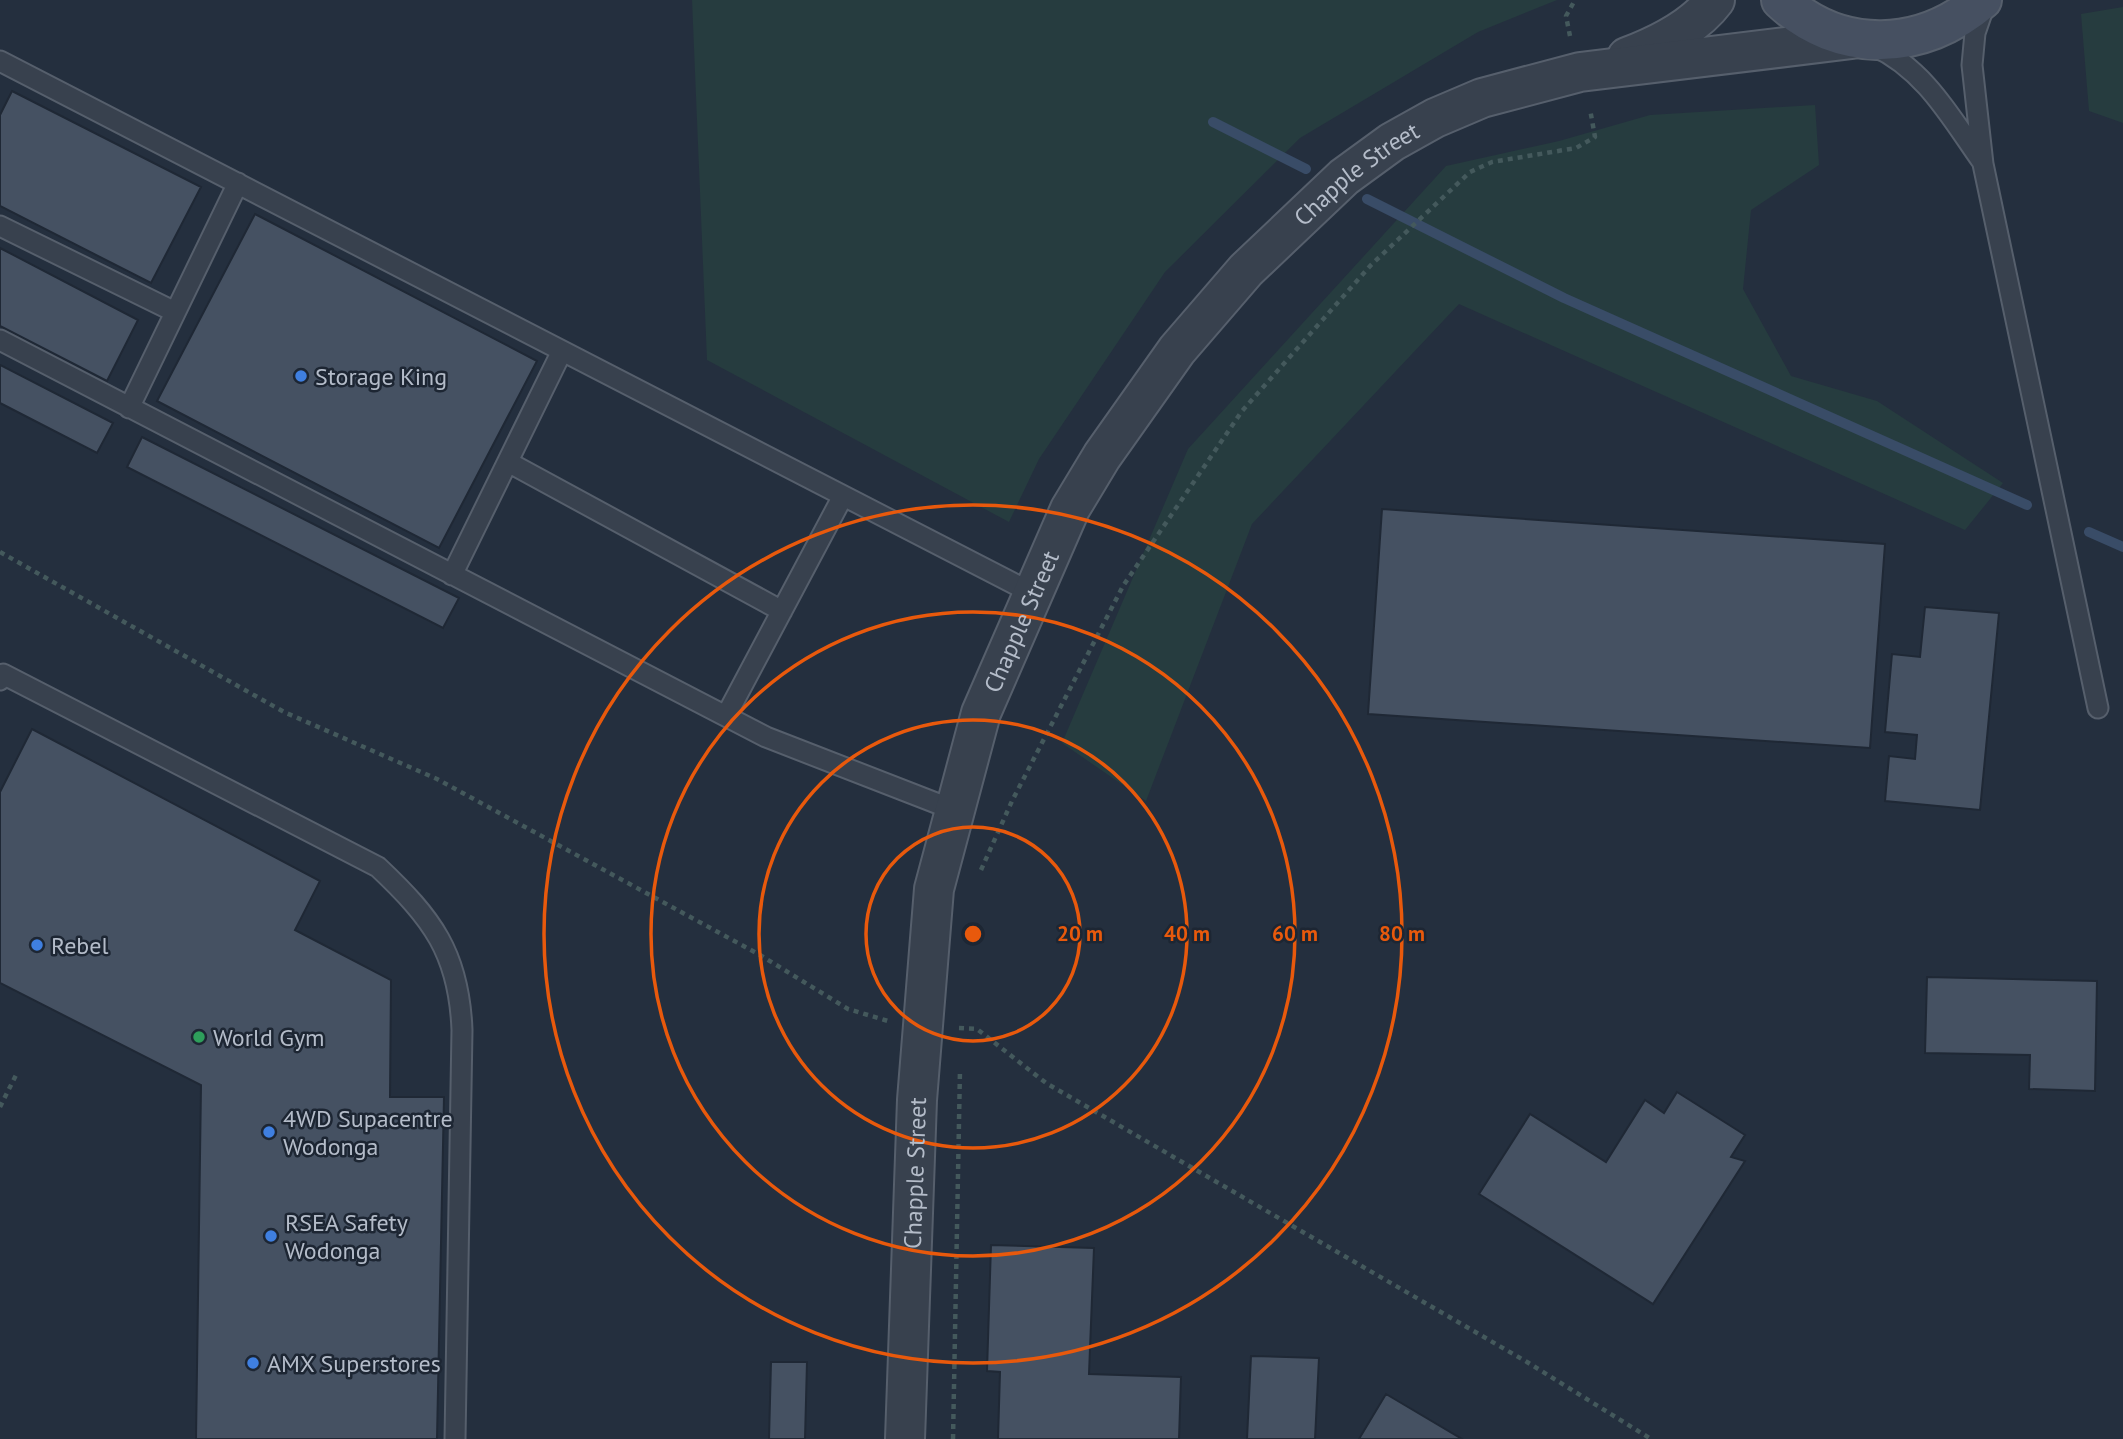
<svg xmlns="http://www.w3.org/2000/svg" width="2123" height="1439" font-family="'PT Sans',sans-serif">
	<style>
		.green { fill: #263c3f }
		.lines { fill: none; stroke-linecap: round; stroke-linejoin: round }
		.stream { stroke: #394c67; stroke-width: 10 }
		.building { fill: #455162; stroke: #1f2835; stroke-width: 2 }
		.service-casing { stroke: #565f6c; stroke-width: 23 }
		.tertiary-casing { stroke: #565f6c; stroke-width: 42 }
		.secondary-casing { stroke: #565f6c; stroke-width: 42 }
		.path { stroke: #44595c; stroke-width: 4.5; stroke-dasharray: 5 5; stroke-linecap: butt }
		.service { stroke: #38414e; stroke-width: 19 }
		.tertiary { stroke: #38414e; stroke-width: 38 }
		.secondary { stroke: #465061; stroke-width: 38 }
		.ring { fill: none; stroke: #e8590c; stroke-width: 3.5 }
		.shop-dot { fill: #3f7fe0; stroke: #1d2633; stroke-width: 2.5 }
		.leisure-dot { fill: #2e9e5b; stroke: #1d2633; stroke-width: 2.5 }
		.labels { text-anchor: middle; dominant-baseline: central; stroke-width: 5; stroke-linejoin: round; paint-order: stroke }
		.street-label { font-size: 24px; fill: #b4bcc9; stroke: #1d2633 }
		.poi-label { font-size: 24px; fill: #b4bcc9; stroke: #1d2633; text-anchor: start }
		.centre { fill: #e8590c; stroke: #1d2633; stroke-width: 3.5 }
		.ring-label { font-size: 21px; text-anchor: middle; font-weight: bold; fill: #e8590c; stroke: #1d2633; stroke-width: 5; stroke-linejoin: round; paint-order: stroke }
	</style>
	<rect width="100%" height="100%" fill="#242f3e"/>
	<!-- green -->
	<path class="green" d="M 692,0 L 1557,0 L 1478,32 L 1300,138 L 1165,272 L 1039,459 L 1009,522 L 707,360 Z
		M 2123,7 L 2123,123 L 2089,111 L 2081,14 Z
		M 1815,105 L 1819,165 L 1751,210 L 1743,289 L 1791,376 L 1877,401 L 2003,483 L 1965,530 L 1459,304 L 1252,524 L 1146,801 L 1062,743 L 1188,449 L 1446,166 L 1559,141 L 1650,115 Z"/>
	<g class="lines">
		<!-- stream -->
		<path class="stream" d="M 1213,122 L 1306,169
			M 1367,199 L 1564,298 L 2027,505
			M 2089,532 L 2123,547"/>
	</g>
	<!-- building -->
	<path class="building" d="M 12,91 L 201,187 L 151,283 L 0,206 L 0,115 Z
		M 255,214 L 537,361 L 439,548 L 157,401 Z
		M 0,248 L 138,320 L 107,381 L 0,326 Z
		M 0,365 L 113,423 L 97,453 L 0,403 Z
		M 142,437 L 459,598 L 443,628 L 127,467 Z
		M 1382,509 L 1885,544 L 1870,748 L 1368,714 Z
		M 1925,607 L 1999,613 L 1980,810 L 1885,801 L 1889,756 L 1915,759 L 1917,735 L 1885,732 L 1892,654 L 1920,657 Z
		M 32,729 L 320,881 L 295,930 L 391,980 L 390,1097 L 444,1097 L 437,1439 L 196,1439 L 201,1085 L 0,983 L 0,792 Z
		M 1927,977 L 2097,981 L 2095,1091 L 2029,1089 L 2030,1055 L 1925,1053 Z
		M 1677,1092 L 1745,1135 L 1731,1157 L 1745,1161 L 1653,1304 L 1479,1194 L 1530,1114 L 1606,1162 L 1645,1100 L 1664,1113 Z
		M 991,1245 L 1094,1248 L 1089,1374 L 1181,1377 L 1179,1439 L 998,1439 L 1000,1372 L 987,1371 Z
		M 1251,1356 L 1319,1358 L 1315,1439 L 1247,1439 Z
		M 771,1362 L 807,1362 L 805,1439 L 769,1439 Z
		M 1386,1394 L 1462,1439 L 1359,1439 Z"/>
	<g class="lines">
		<defs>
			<path id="service" d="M 1985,4 L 1975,33 L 1972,65 L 1983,164 L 2098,708
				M 1874,46 C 1924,69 1950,116 1981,160
				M 0,61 L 1032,593
				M 0,226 L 175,312
				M 0,340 L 766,737 L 954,810
				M 129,408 L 238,183
				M 508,462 L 782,611
				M 452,575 L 562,351
				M 0,680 L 3,674 L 378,867 C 432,918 459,953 462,1030 L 455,1439
				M 726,716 L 843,496"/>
			<g id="tertiary">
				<path d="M 1627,57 C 1659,45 1694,28 1715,0"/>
				<path id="s1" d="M 905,1439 L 917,1100 L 934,889 L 981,713 L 1070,509 L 1102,456 L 1177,350 L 1246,270 L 1344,177 L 1392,142 L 1435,118 L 1482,98 L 1580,72 L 1852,39"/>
			</g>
			<path id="secondary" d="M 1781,0 C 1840,55 1922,52 1982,0"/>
		</defs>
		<!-- service casing -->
		<use href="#service" class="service-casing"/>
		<!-- tertiary casing -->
		<use href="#tertiary" class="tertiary-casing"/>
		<!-- secondary casing -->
		<use href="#secondary" class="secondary-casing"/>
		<!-- path -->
		<path class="path" d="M 1570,36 L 1566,16 L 1575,0
			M 0,552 L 284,712 L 437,779 L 760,955 L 848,1009 L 888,1021
			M 981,870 L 1012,801 L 1123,586 L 1242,411 L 1371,265 L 1470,172 L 1492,162 L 1576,148 L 1595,137 L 1590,109
			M 959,1028 L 977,1029 L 1046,1083 L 1527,1362 L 1651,1439
			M 0,1107 L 17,1073
			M 953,1439 L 960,1069"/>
		<!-- service -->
		<use href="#service" class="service"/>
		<!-- tertiary -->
		<use href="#tertiary" class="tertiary"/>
		<!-- secondary -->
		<use href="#secondary" class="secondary"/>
	</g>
	<!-- distance rings -->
	<g class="ring">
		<circle cx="973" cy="934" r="107"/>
		<circle cx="973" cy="934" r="214"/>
		<circle cx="973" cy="934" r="322"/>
		<circle cx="973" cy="934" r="429"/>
	</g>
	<!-- markers -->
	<g class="shop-dot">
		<circle cx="301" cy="376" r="7"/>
		<circle cx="37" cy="945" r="7"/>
		<circle cx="269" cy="1132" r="7"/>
		<circle cx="271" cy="1236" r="7"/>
		<circle cx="253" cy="1363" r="7"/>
	</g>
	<circle class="leisure-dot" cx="199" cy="1037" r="7"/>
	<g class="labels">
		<!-- street labels -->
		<g class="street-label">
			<text stroke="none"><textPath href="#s1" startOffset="1400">Chapple Street</textPath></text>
			<text stroke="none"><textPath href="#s1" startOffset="833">Chapple Street</textPath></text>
			<text stroke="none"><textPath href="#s1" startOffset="266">Chapple Street</textPath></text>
		</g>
		<!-- poi labels -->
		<g class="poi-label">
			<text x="315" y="376">Storage King</text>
			<text x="51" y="945">Rebel</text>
			<text x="213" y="1037">World Gym</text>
			<text x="283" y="1118">4WD Supacentre<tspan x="283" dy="28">Wodonga</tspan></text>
			<text x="285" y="1222">RSEA Safety<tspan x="285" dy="28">Wodonga</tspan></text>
			<text x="267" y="1363">AMX Superstores</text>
		</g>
	</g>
	<circle cx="973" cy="934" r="10" class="centre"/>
	<g class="ring-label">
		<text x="1080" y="941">20 m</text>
		<text x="1187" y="941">40 m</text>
		<text x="1295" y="941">60 m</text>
		<text x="1402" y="941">80 m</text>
	</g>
</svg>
